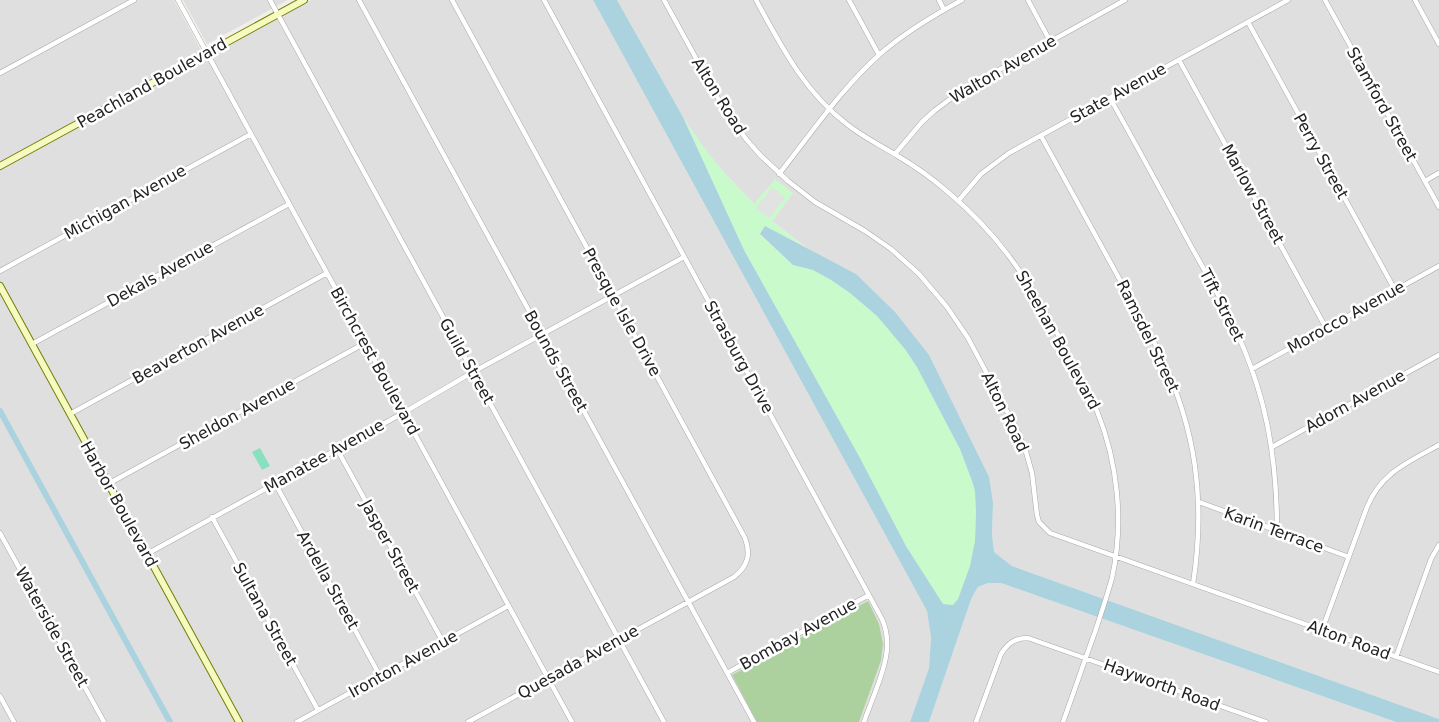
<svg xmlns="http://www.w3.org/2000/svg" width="1439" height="722" font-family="'DejaVu Sans',sans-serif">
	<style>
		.residential { fill: #e0dfdf }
		.forest { fill: #add19e }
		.park { fill: #c8facc }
		.pitch { fill: #88e0be }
		.parking { fill: #e2e2e2 }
		.water { fill: #aad3df }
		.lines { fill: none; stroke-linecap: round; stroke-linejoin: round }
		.canal { stroke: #aad3df; stroke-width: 6 }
		.street-casing { stroke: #a9a9a9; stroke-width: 5.5 }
		.secondary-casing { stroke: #707d05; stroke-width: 8 }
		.street { stroke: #fff; stroke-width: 4.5 }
		.secondary { stroke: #f7fabf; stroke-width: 6 }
		.labels { text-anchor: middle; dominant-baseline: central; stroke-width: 5; stroke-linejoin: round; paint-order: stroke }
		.street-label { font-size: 16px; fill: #222; stroke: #fff }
	</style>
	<rect width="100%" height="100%" fill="#f2efe9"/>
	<!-- residential -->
	<path class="residential" d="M 0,0 L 174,0 L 202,52 L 0,162 Z
		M 183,0 L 288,0 L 207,44 Z
		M 311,0 L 593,0 L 927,611 L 931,638 L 929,668 L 910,722 L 859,722 L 881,662 L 732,675 L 757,722 L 0,722 L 0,170 Z
		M 617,0 L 1439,0 L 1439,719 L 1012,566 L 994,552 L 992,535 L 993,503 L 856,274 L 811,251 L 772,221 L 793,193 L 754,204 L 717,165 L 699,141 L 683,117 Z
		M 988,583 L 1001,583 L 1396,722 L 929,722 L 972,597 L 978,587 Z"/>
	<!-- forest -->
	<path class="forest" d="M 868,601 L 879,624 L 883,644 L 881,661 L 859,722 L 757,722 L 732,675 Z"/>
	<!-- park -->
	<path class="park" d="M 683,117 C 703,149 727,177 754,204 L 775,179 L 793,193 L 772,221 L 805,247 L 765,226 L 760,235 L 793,265 L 813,270 L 831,280 L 850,293 L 877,316 L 905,349 L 917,367 L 960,449 L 972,481 L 975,491 L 976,512 L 975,541 L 970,566 L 958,599 L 953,605 L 943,604 L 906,546 L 860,458 L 744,250 Z"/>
	<!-- pitch -->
	<path class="pitch" d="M 260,448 L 270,466 L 262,470 L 252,452 Z"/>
	<!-- parking -->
	<path class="parking" d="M 772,187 L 785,198 L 769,218 L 756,208 Z"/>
	<!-- water -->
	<path class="water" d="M 593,0 L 617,0 L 683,117 L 744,250 L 860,458 L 906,546 L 943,604 L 953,605 L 958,599 L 970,566 L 975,541 L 976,512 L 975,491 L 972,481 L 960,449 L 917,367 L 905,349 L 877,316 L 850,293 L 831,280 L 813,270 L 793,265 L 760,234 L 765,226 L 856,274 L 895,312 L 929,355 L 989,477 L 993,503 L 992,535 L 994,552 L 1012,566 L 1439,719 L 1439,722 L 1396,722 L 1001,583 L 988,583 L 978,587 L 972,597 L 965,617 L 929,722 L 910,722 L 929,668 L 931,638 L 927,611 Z"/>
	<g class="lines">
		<!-- canal -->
		<path class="canal" d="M 0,411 L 170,722"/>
		<defs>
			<path id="street" d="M 178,0 L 572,722
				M 270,0 L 664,722
				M 359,0 L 754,722
				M 452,0 L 745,538 C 751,554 748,566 734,577 L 468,722
				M 544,0 L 882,619 C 885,626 887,634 887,642 C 889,663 871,701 864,722
				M 664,0 L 720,102 L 746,139 L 761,156 L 788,181 L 815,202 L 865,231 L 891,249 L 919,274 L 947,307 L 968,338 L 1018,432 L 1026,452 L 1032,473 L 1037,515 L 1039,522 L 1050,533 L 1439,672
				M 756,0 C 781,46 805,93 848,125 C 863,137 880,145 896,155 C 915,166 933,179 949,193 C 999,235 1026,277 1057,333 C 1071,359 1086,384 1097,411 C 1118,463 1124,523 1112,578 C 1107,596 1101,614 1095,632 C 1084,662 1074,692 1063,722
				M 849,0 L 879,55
				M 939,0 L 944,10
				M 1028,0 L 1050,41
				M 1325,0 L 1439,207
				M 1415,0 L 1439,44
				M 1248,22 L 1395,290
				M 1179,60 L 1326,328
				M 0,73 L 134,0
				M 1110,98 C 1138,148 1165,198 1192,248 C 1217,292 1242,336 1257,385 C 1272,432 1277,481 1277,531
				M 1041,136 L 1160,353 C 1196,430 1206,500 1193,584
				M 895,154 L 922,122 L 934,111 L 961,91 L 1125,0
				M 779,174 C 811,134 840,90 879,55 C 904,33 932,16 962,0
				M 1425,181 L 1439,173
				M 959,200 L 981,174 L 1009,153 L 1288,0
				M 0,271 L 251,134
				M 32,344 L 289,204
				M 1252,369 L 1439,266
				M 70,414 L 327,273
				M 1272,447 L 1439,355
				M 337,449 L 443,642
				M 275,483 L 380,676
				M 108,484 L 365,343
				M 1199,502 L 1349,557
				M 212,517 L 318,710
				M 0,533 L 104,722
				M 147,554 L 403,413 L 473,372 L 684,257
				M 1322,630 L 1367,507 C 1381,473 1408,462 1439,445
				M 1396,657 L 1431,559 L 1439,545
				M 727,673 L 869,595
				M 0,696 L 14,722
				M 297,722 L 508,606
				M 976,722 L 1001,654 C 1008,643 1015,638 1028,638 L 1266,722"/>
			<path id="secondary" d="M 0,166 L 304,0
				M 0,286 L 239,722"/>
		</defs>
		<!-- street casing -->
		<use href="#street" class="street-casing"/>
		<!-- secondary casing -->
		<use href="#secondary" class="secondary-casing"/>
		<!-- street -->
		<use href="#street" class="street"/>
		<!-- secondary -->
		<use href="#secondary" class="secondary"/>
	</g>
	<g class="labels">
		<!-- street labels -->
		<g class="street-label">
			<text transform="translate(1003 69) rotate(-30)">Walton Avenue</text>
			<text transform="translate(152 83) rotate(-29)">Peachland Boulevard</text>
			<text transform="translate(1118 93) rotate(-29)">State Avenue</text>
			<text transform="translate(719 96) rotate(58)">Alton Road</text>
			<text transform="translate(1382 104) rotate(61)">Stamford Street</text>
			<text transform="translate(1321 156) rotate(61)">Perry Street</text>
			<text transform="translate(1253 194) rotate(61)">Marlow Street</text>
			<text transform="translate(125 202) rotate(-29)">Michigan Avenue</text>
			<text transform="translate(160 274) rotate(-29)">Dekals Avenue</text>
			<text transform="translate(1222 305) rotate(63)">Tift Street</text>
			<text transform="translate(622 312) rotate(61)">Presque Isle Drive</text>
			<text transform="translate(1346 317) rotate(-29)">Morocco Avenue</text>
			<text transform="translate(1148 336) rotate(64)">Ramsdel Street</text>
			<text transform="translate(1058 340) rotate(61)">Sheehan Boulevard</text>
			<text transform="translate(198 344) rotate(-29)">Beaverton Avenue</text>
			<text transform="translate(739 357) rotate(61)">Strasburg Drive</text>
			<text transform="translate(375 361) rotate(61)">Birchcrest Boulevard</text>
			<text transform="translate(467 361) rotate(61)">Guild Street</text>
			<text transform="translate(556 361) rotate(61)">Bounds Street</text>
			<text transform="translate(1355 401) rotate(-29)">Adorn Avenue</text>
			<text transform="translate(1005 412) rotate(64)">Alton Road</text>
			<text transform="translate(237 414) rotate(-29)">Sheldon Avenue</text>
			<text transform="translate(324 456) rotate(-29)">Manatee Avenue</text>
			<text transform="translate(119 504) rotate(61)">Harbor Boulevard</text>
			<text transform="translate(1274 530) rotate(20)">Karin Terrace</text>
			<text transform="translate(390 546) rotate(61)">Jasper Street</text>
			<text transform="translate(328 580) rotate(61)">Ardella Street</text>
			<text transform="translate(265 614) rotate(61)">Sultana Street</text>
			<text transform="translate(52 627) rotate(61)">Waterside Street</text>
			<text transform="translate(798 634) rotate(-29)">Bombay Avenue</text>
			<text transform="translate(1349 640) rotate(20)">Alton Road</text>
			<text transform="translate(578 662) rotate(-29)">Quesada Avenue</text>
			<text transform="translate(403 664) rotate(-29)">Ironton Avenue</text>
			<text transform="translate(1162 685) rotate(20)">Hayworth Road</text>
		</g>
	</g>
</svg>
